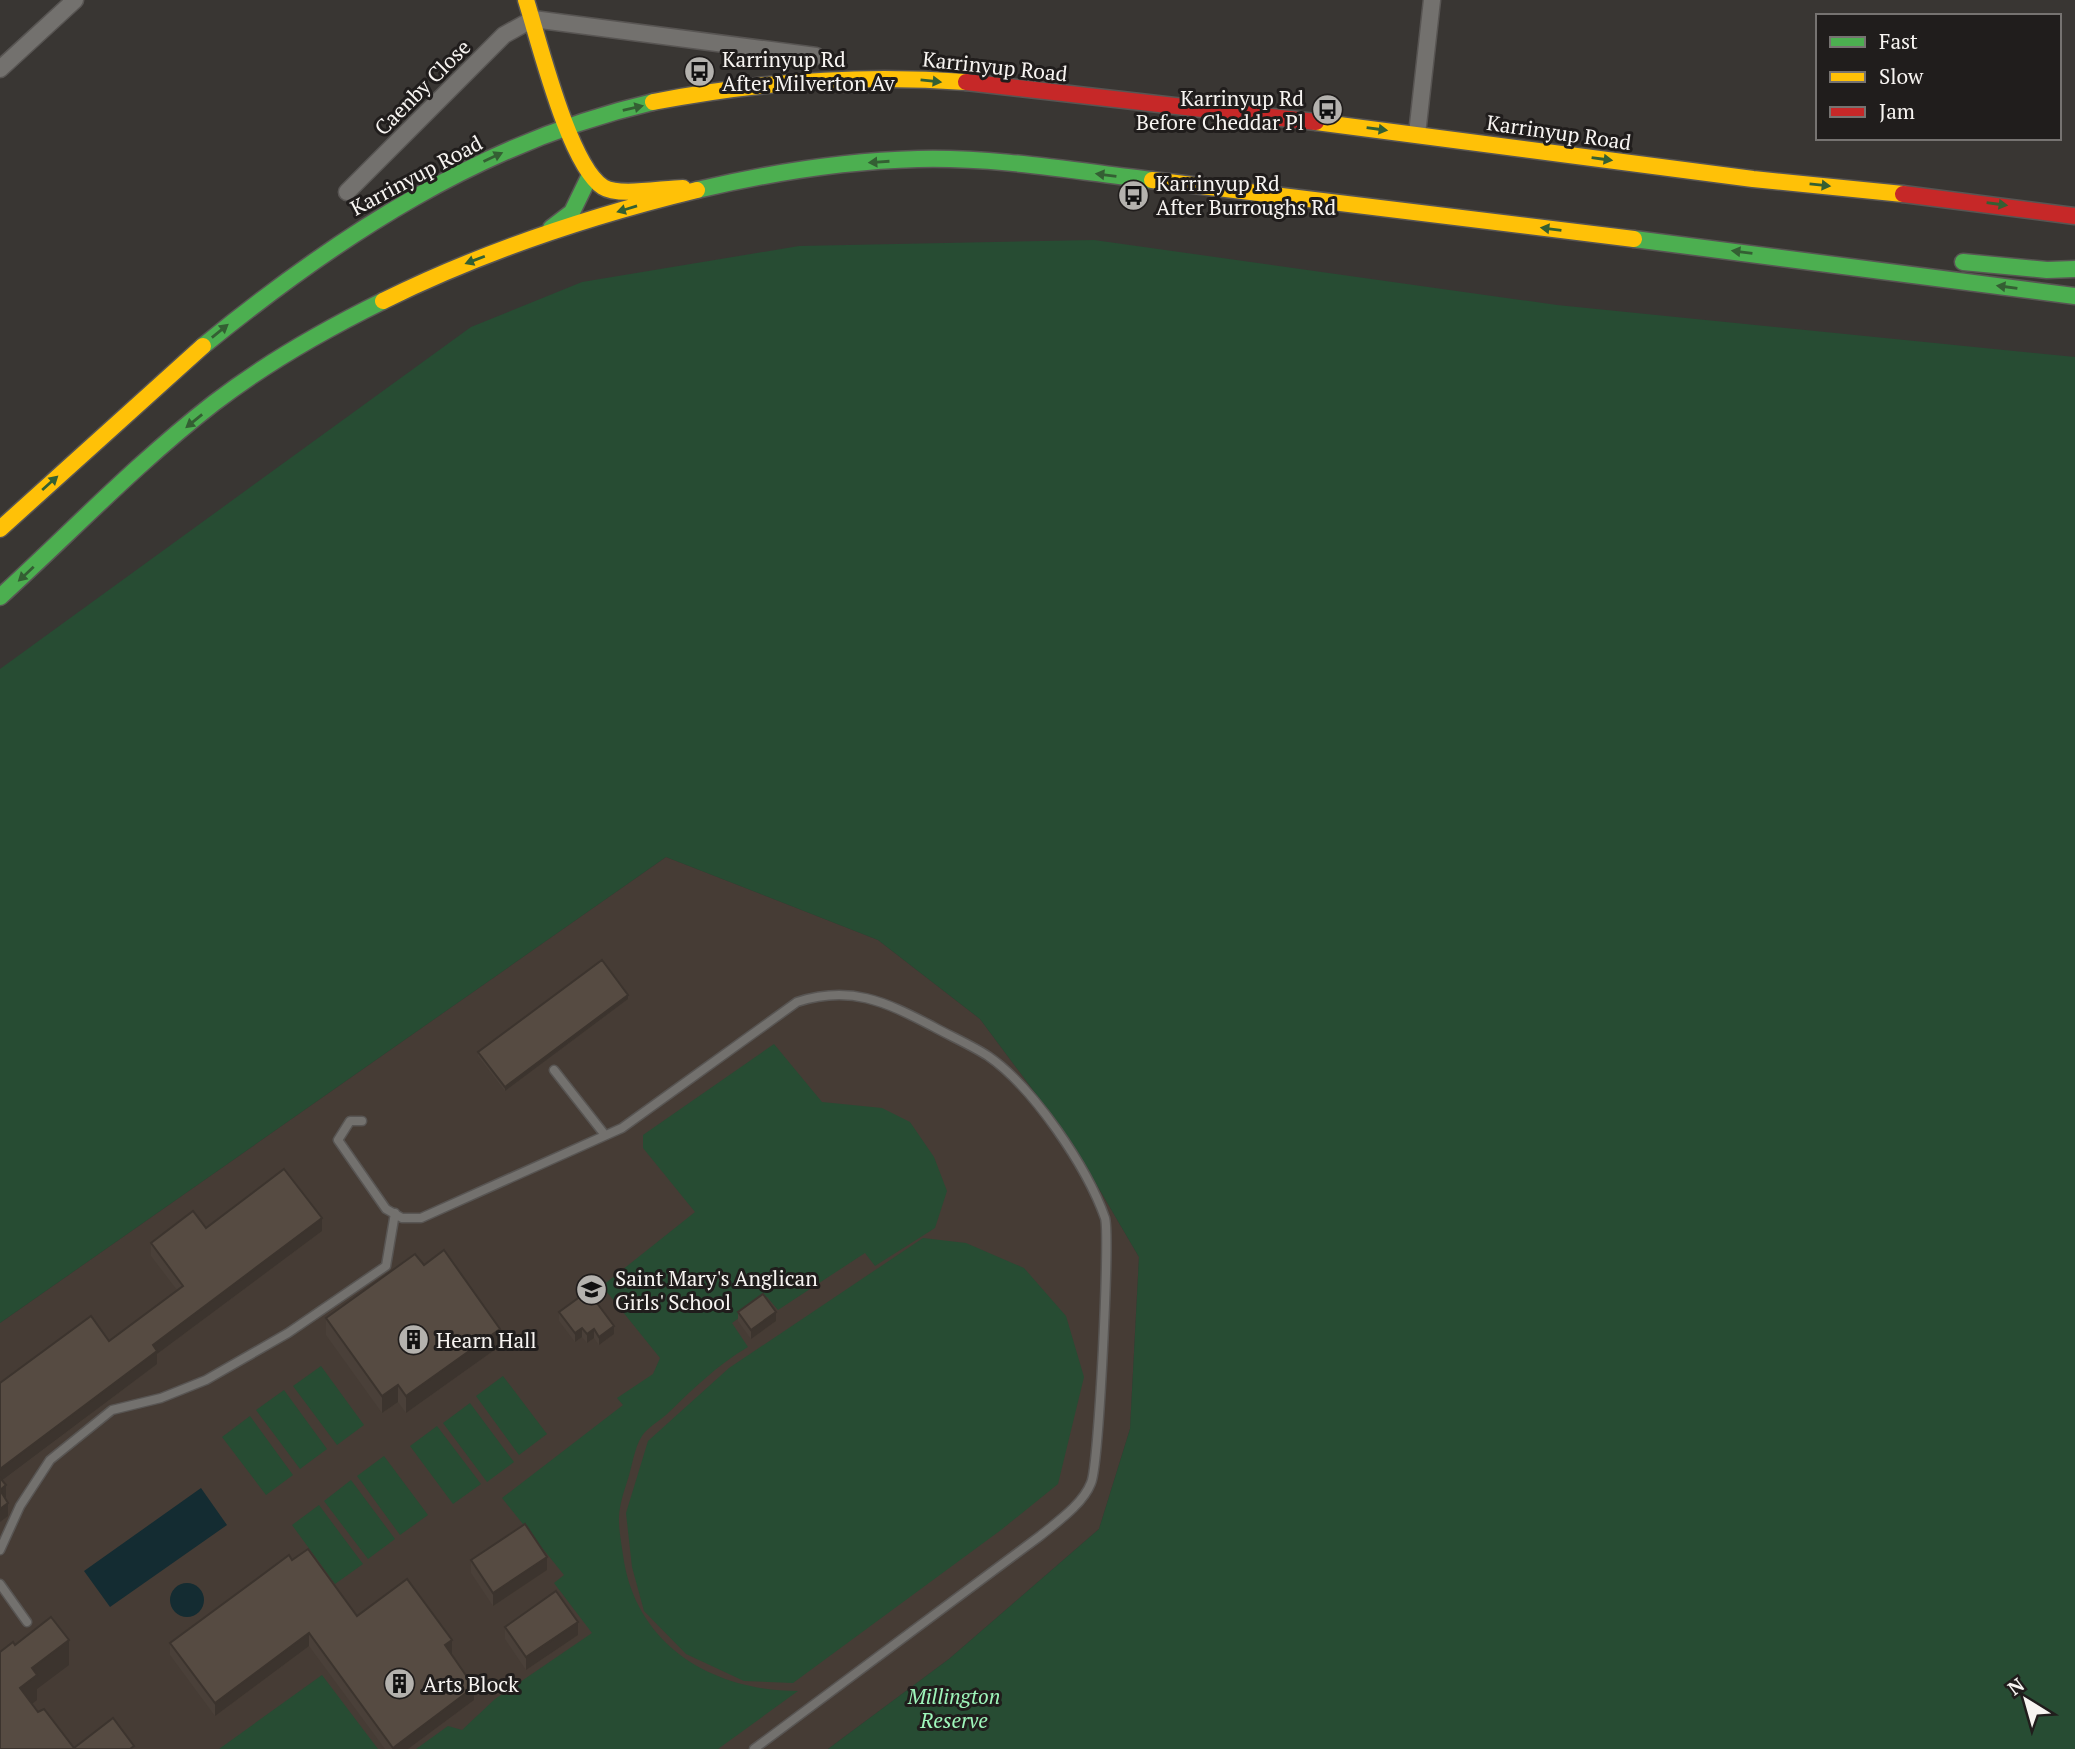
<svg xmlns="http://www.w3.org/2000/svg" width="2075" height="1749" font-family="'PT Serif',serif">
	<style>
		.built { fill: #463c35 }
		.green { fill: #274c33 }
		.water { fill: #142c32 }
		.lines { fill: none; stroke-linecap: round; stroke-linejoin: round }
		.lane-casing { stroke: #585553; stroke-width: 11 }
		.street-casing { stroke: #585553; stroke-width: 19 }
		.fast-casing { stroke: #585553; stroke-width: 19 }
		.slow-casing { stroke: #585553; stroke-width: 19 }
		.jam-casing { stroke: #585553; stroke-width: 19 }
		.lane { stroke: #73716e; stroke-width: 8 }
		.street { stroke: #73716e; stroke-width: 16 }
		.fast { stroke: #4caf50; stroke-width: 16 }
		.slow { stroke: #ffc107; stroke-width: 16 }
		.jam { stroke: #c62828; stroke-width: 16 }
		.wall { fill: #4a4039 }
		.shaded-wall { fill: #3c342e }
		.building { fill: #564b42; stroke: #3c342e; stroke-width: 2 }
		.oneway { fill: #345f33 }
		.labels { text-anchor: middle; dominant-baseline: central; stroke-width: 6; stroke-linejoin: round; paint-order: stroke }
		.poi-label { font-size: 21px; fill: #f7f4f1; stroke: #201d1c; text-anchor: start }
		.street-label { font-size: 21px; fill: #f7f4f1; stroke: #201d1c }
		.park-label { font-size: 21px; font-style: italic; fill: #9ef5ba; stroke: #201d1c }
	</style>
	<rect width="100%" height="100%" fill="#393633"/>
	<!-- built -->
	<path class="built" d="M 666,857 L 878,940 L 980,1019 L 1071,1141 L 1139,1257 L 1130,1429 L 1099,1529 L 949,1659 L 828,1749 L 0,1749 L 0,1323 Z"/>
	<!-- green -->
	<path class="green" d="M 1094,240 L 1557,305 L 2075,357 L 2075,1749 L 828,1749 L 949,1659 L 1099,1529 L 1130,1429 L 1139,1257 L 1071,1141 L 980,1019 L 878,940 L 666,857 L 0,1323 L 0,669 L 471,327 L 582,282 L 799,246 Z
		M 774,1044 L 822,1102 L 882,1108 L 910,1122 L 934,1157 L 947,1191 L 935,1228 L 875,1266 L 865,1253 L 778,1310 L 767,1297 L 732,1323 L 748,1347 C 717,1365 692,1390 666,1415 C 659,1421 647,1428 642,1436 C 634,1448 632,1468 627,1482 C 616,1515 618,1521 623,1555 C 635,1645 712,1691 798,1691 L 718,1749 L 416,1749 L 448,1726 L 462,1730 L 495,1699 L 592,1633 L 554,1583 L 564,1575 L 502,1498 L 623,1405 L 617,1398 L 653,1374 L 660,1358 L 602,1286 L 695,1212 L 643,1148 L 643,1135 Z
		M 923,1238 L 966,1243 L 1024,1268 L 1066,1316 L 1084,1377 L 1058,1484 L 1001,1530 L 793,1683 L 744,1681 L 686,1654 L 644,1611 L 632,1567 L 626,1513 L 648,1441 L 729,1368 Z
		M 321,1366 L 364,1425 L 337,1445 L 293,1386 Z
		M 503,1376 L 547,1434 L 519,1455 L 476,1396 Z
		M 284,1390 L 327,1449 L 300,1469 L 256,1410 Z
		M 470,1403 L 514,1462 L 487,1482 L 443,1423 Z
		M 250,1416 L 293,1475 L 266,1495 L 222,1437 Z
		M 437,1426 L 481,1484 L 453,1504 L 410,1446 Z
		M 384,1456 L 428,1515 L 400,1535 L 357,1476 Z
		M 351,1480 L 395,1539 L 368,1559 L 324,1501 Z
		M 319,1505 L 363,1564 L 335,1584 L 292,1525 Z
		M 322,1675 L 378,1749 L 219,1749 Z"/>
	<!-- water -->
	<path class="water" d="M 201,1488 L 227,1525 L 110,1607 L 84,1571 Z
		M170 1600a17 17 0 1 1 34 0a17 17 0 1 1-34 0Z"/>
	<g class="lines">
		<defs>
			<path id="lane" d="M 554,1070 L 605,1135
				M 362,1121 L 350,1121 L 338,1140 L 386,1209 L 402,1218 L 421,1218 L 622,1128 L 797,1002 C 850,985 884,1001 932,1026 C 950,1036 971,1045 988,1056 C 1033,1087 1087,1167 1105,1218 C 1110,1235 1099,1466 1091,1483 C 1083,1504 1057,1522 1040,1536 L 754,1749
				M 0,1550 L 20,1506 L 50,1460 L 112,1410 L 161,1398 L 206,1380 L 288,1333 L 386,1266 L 395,1213
				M 0,1584 L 27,1622"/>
			<path id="street" d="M 0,69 L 75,0
				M 1417,134 L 1432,0
				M 347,192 L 504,35 L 533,19 L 816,56"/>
			<path id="fast" d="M 697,190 C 769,173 844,161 918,159 C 996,157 1075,171 1152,180
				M 551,228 L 572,212 L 590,175
				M 1634,239 L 2075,296
				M 1963,262 L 2047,270 L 2075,269
				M 203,346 C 338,236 481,142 653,102
				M 0,597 C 71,532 138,462 214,403 C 266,363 324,330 383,301"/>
			<path id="slow" d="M 526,0 C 539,41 569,165 603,187 C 618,197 664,188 683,188
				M 653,102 C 756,82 861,74 966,82
				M 1316,122 L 1753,179 L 1903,194
				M 1152,180 L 1634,239
				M 383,301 C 482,252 590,216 697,190
				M 0,529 L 203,346"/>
			<path id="jam" d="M 966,82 L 1316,122
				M 1903,194 L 2075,216"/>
		</defs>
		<!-- lane casing -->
		<use href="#lane" class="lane-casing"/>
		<!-- street casing -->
		<use href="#street" class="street-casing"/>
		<!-- fast casing -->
		<use href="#fast" class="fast-casing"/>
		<!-- slow casing -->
		<use href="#slow" class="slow-casing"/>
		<!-- jam casing -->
		<use href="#jam" class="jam-casing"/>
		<!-- lane -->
		<use href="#lane" class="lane"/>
		<!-- street -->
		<use href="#street" class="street"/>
		<!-- fast -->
		<use href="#fast" class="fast"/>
		<!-- slow -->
		<use href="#slow" class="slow"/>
		<!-- jam -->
		<use href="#jam" class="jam"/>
	</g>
	<!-- wall -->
	<path class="wall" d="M 628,999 L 505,1091 L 478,1056 L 478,1052 Z
		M 206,1228 L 322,1231 L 157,1354 L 157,1364 L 2,1481 L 8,1516 L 0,1522 L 0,1383 L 109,1341 L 177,1290 L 151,1256 L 151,1243 Z
		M 424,1265 L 500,1346 L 406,1413 L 398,1402 L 382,1413 L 326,1335 L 326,1318 Z
		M 559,1312 L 614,1334 L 599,1345 L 594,1338 L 587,1343 L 582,1337 L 575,1342 L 559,1321 Z
		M 738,1312 L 776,1321 L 751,1339 L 738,1321 Z
		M 292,1560 L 357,1616 L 452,1653 L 474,1700 L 408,1749 L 385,1749 L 309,1646 L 215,1716 L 170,1655 L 170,1643 Z
		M 471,1560 L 547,1570 L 493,1606 L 471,1573 Z
		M 505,1627 L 578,1635 L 526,1670 L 505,1639 Z"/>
	<!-- shaded-wall -->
	<path class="shaded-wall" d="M 628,995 L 628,999 L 505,1091 L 505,1087 Z
		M 322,1218 L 322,1231 L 157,1354 L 157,1364 L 0,1482 L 0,1469 L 153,1345 Z
		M 776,1312 L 776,1321 L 751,1339 L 751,1330 Z
		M 614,1326 L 614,1334 L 599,1345 L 599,1337 Z
		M 582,1328 L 582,1337 L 575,1342 L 575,1333 Z
		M 500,1329 L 500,1346 L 406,1413 L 406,1396 Z
		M 594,1329 L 594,1338 L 587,1343 L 587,1334 Z
		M 398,1385 L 398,1402 L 382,1413 L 382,1396 Z
		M 6,1485 L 6,1498 L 0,1490 Z
		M 8,1503 L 8,1516 L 0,1522 L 0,1509 Z
		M 547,1557 L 547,1570 L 493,1606 L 493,1593 Z
		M 578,1622 L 578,1635 L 526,1670 L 526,1657 Z
		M 309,1633 L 309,1646 L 215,1716 L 215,1703 Z
		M 69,1640 L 69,1665 L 37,1689 L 37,1700 L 20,1713 L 20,1688 L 32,1668 Z
		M 452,1640 L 452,1653 L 445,1658 L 445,1645 Z
		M 474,1687 L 474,1700 L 408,1749 L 393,1749 L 393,1748 Z"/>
	<!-- building -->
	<path class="building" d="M 602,960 L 628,995 L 505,1087 L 478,1052 Z
		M 284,1169 L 322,1218 L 153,1345 L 157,1351 L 0,1469 L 0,1383 L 91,1316 L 109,1341 L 183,1286 L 151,1243 L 193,1211 L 206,1228 Z
		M 444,1250 L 500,1329 L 406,1396 L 398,1385 L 382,1396 L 326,1318 L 415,1254 L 424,1265 Z
		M 588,1291 L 614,1326 L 599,1337 L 594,1329 L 587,1334 L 582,1328 L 575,1333 L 559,1312 Z
		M 763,1294 L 776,1312 L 751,1330 L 738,1312 Z
		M 0,1478 L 6,1485 L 0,1490 Z
		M 0,1490 L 8,1503 L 0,1509 Z
		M 525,1524 L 547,1557 L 493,1593 L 471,1560 Z
		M 308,1549 L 357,1616 L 407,1579 L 452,1640 L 445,1645 L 474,1687 L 393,1748 L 309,1633 L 215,1703 L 170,1643 L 289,1555 L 292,1560 Z
		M 556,1591 L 578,1622 L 526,1657 L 505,1627 Z
		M 51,1617 L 69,1640 L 32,1668 L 37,1675 L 20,1688 L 38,1712 L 44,1709 L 74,1748 L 113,1718 L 134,1746 L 130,1749 L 0,1749 L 0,1652 L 13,1642 L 15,1645 Z"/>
	<!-- one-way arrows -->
	<defs><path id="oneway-solid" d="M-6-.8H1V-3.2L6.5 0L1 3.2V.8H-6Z" transform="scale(1.75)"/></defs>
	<g class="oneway">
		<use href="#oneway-solid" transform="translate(931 81) rotate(6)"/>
		<use href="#oneway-solid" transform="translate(633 108) rotate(-13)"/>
		<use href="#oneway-solid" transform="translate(1377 129) rotate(8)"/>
		<use href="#oneway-solid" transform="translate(493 157) rotate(-25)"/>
		<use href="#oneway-solid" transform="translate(1602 159) rotate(8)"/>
		<use href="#oneway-solid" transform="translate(879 162) rotate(176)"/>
		<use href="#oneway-solid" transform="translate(1106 175) rotate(-173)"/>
		<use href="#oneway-solid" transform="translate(1820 185) rotate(6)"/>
		<use href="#oneway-solid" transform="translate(1997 204) rotate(8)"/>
		<use href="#oneway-solid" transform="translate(627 209) rotate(163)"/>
		<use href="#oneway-solid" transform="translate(1551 229) rotate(-173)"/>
		<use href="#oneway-solid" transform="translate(1742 252) rotate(-173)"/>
		<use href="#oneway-solid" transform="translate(475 260) rotate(159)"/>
		<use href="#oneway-solid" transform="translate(2007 287) rotate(-172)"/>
		<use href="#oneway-solid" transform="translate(220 331) rotate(-39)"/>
		<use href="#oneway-solid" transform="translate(194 421) rotate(141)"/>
		<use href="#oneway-solid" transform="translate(50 483) rotate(-42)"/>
		<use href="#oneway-solid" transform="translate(26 574) rotate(137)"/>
	</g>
	<!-- icons -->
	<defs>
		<symbol id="bus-disc" viewBox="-11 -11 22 22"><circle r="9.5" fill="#b4b2ae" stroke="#201d1c"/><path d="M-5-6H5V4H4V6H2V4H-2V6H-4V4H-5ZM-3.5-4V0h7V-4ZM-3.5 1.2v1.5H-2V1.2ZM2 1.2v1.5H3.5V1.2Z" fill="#111"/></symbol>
		<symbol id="school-disc" viewBox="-11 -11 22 22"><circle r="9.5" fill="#b4b2ae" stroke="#201d1c"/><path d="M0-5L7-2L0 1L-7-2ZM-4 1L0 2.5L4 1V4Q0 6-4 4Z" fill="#111"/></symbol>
		<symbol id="building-disc" viewBox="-11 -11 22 22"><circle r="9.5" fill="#b4b2ae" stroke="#201d1c"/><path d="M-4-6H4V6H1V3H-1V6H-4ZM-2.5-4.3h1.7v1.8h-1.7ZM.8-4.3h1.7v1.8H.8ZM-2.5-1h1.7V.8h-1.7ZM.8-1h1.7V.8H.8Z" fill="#111"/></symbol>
	</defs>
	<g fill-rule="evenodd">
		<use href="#bus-disc" x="682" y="54" width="35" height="35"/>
		<use href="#bus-disc" x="1310" y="92" width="35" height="35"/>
		<use href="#bus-disc" x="1116" y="178" width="35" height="35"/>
		<use href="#school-disc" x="574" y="1272" width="35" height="35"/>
		<use href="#building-disc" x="396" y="1322" width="35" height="35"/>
		<use href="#building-disc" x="382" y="1666" width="35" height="35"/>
	</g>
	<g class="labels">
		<!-- poi labels -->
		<g class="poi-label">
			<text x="722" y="59">Karrinyup Rd<tspan x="722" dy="24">After Milverton Av</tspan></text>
			<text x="1304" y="98" text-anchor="end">Karrinyup Rd<tspan x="1304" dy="24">Before Cheddar Pl</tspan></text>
			<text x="1156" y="183">Karrinyup Rd<tspan x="1156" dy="24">After Burroughs Rd</tspan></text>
			<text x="615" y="1278">Saint Mary's Anglican<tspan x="615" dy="24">Girls' School</tspan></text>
			<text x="436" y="1340">Hearn Hall</text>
			<text x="423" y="1684">Arts Block</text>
		</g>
		<!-- street labels -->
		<g class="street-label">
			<text transform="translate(995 66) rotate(6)">Karrinyup Road</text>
			<text transform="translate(422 87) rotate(-45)">Caenby Close</text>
			<text transform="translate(1559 132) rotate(8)">Karrinyup Road</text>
			<text transform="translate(416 175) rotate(-28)">Karrinyup Road</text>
		</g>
		<!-- park labels -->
		<g class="park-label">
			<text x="954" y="1696">Millington<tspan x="954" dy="24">Reserve</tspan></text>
		</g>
	</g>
	<!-- legend -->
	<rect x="1816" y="14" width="245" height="126" fill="#201d1c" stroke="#767371" stroke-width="2"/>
	<rect x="1830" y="37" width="35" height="10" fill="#4caf50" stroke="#767371" stroke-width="2"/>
	<text x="1879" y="49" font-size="21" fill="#f7f4f1">Fast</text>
	<rect x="1830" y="72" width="35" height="10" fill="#ffc107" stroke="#767371" stroke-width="2"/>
	<text x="1879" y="84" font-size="21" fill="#f7f4f1">Slow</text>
	<rect x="1830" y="107" width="35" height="10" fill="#c62828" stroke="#767371" stroke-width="2"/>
	<text x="1879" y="119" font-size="21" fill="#f7f4f1">Jam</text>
	<!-- north arrow -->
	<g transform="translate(2026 1700) rotate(323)" stroke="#201d1c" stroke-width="5" paint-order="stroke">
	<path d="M0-5L12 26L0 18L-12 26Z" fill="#f7f4f1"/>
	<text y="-10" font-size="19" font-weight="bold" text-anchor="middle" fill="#f7f4f1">N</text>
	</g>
</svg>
